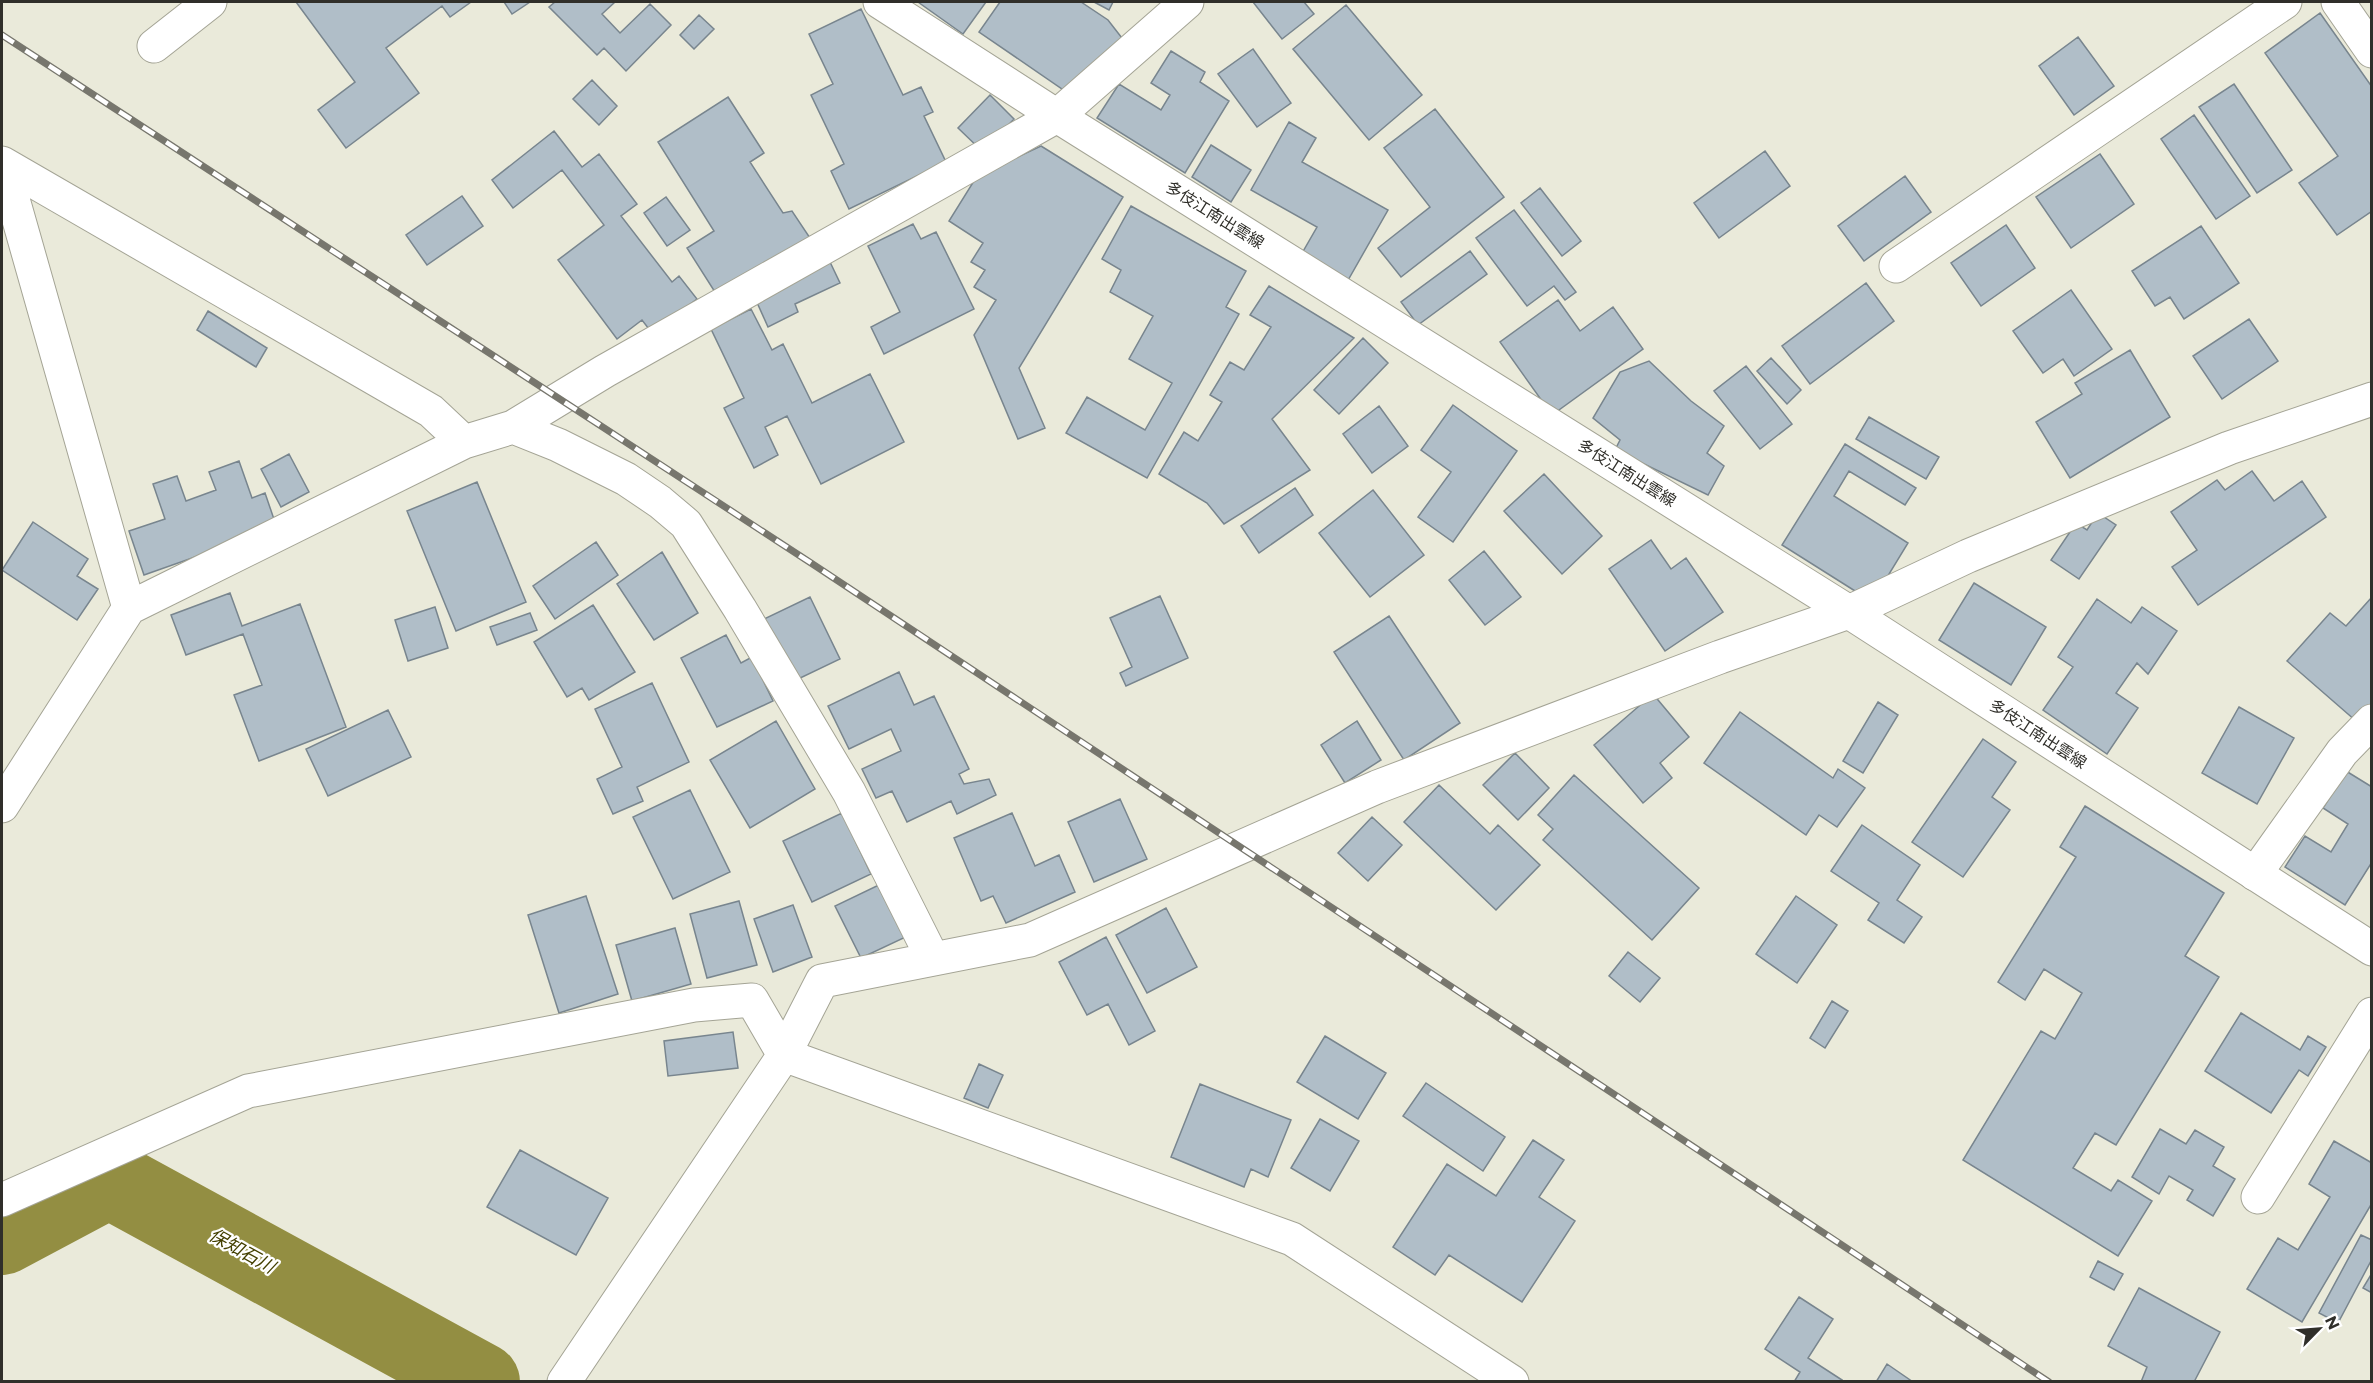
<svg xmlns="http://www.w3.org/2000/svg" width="2373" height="1383" font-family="Montserrat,'Noto Sans JP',sans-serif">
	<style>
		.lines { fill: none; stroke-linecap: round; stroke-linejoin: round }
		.river { stroke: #938e42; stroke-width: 78 }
		.building { fill: #b0bec8; stroke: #78858e; stroke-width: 1.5 }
		.street-casing { stroke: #a4a495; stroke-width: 35 }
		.secondary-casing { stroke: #a4a495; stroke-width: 35 }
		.street { stroke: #fff; stroke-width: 33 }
		.secondary { stroke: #fff; stroke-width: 33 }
		.rail-casing { stroke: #77766d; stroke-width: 7 }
		.rail { stroke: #fff; stroke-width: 4.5; stroke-dasharray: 14; stroke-linecap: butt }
		.labels { text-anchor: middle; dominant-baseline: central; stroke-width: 4.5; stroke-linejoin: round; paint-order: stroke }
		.street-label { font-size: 16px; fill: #302f2a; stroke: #fff }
		.water-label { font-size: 18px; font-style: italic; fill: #433f00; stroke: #fff }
	</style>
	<rect width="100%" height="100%" fill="#eaeada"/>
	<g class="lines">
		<!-- river -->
		<path class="river" d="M 2,1236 L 109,1179 L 481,1382"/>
	</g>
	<!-- building -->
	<path class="building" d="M 296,2 L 471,2 L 450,17 L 442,6 L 386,48 L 419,93 L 346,148 L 318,110 L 355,82 Z
		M 504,2 L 530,2 L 512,14 Z
		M 555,2 L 615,2 L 602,14 L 620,33 L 650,4 L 671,25 L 626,71 L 604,48 L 597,55 L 549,7 Z
		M 918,2 L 986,2 L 963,34 Z
		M 1000,2 L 1081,2 L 1108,20 L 1125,42 L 1065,91 L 979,32 Z
		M 1094,2 L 1113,2 L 1109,10 Z
		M 1253,2 L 1304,2 L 1314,14 L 1282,39 Z
		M 1346,5 L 1422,95 L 1369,140 L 1293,49 Z
		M 861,9 L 903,95 L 921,87 L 933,112 L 924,116 L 946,162 L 849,209 L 831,171 L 844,164 L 811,95 L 833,84 L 809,34 Z
		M 2320,13 L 2372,87 L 2372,211 L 2337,235 L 2299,183 L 2338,156 L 2265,53 Z
		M 699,15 L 714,29 L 694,49 L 680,35 Z
		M 2078,37 L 2114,86 L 2074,115 L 2039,66 Z
		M 1253,49 L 1291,103 L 1257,127 L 1218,74 Z
		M 1171,51 L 1205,72 L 1200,82 L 1229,101 L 1185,173 L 1097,118 L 1119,84 L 1161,110 L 1170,95 L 1151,83 Z
		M 592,80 L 617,106 L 599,125 L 573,99 Z
		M 2234,84 L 2292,170 L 2257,193 L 2199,107 Z
		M 990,95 L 1014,119 L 983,152 L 958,128 Z
		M 728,97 L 764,153 L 750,162 L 783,213 L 792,211 L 812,241 L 720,300 L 687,248 L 714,231 L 658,142 Z
		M 1435,109 L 1504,197 L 1401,277 L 1378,248 L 1430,207 L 1384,148 Z
		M 2194,115 L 2250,196 L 2216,219 L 2161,139 Z
		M 1289,122 L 1316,138 L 1302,162 L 1388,210 L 1347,282 L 1301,255 L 1317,227 L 1251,190 Z
		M 554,131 L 582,167 L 599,154 L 637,204 L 621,216 L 672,282 L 679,276 L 697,299 L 652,333 L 642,320 L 617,339 L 558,260 L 604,225 L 562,170 L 513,208 L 492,180 Z
		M 1211,145 L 1251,170 L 1231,202 L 1192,177 Z
		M 1041,146 L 1123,197 L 1019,368 L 1045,428 L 1018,439 L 974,335 L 996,300 L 974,287 L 985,270 L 971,262 L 983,243 L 949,221 L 977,176 Z
		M 1765,151 L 1790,186 L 1719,238 L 1694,203 Z
		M 2100,154 L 2134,204 L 2071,248 L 2036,197 Z
		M 1905,176 L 1931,212 L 1864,261 L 1838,226 Z
		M 1540,188 L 1581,241 L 1562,256 L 1521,203 Z
		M 462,196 L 483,226 L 427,265 L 406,235 Z
		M 666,197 L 690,230 L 667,246 L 644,213 Z
		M 1131,206 L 1246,271 L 1226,307 L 1239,314 L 1147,478 L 1066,433 L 1087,397 L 1145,430 L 1172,383 L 1129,359 L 1153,316 L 1110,292 L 1121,270 L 1102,259 Z
		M 1514,210 L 1576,292 L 1565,300 L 1554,286 L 1527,306 L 1476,238 Z
		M 913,224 L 921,239 L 936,232 L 974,309 L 884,354 L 871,327 L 900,312 L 868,246 Z
		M 2006,225 L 2035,268 L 1981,306 L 1951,263 Z
		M 2201,226 L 2239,283 L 2184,319 L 2170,297 L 2155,306 L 2132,271 Z
		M 1470,251 L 1487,274 L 1418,325 L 1401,302 Z
		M 830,262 L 840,283 L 795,304 L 798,312 L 768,327 L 755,298 Z
		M 1866,283 L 1894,321 L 1810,384 L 1782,346 Z
		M 1269,286 L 1354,338 L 1272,419 L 1310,470 L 1224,524 L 1207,503 L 1159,474 L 1184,432 L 1198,441 L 1222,402 L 1210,395 L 1230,362 L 1244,370 L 1271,327 L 1250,315 Z
		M 2071,290 L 2112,349 L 2074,376 L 2063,359 L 2043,373 L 2013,331 Z
		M 1558,300 L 1580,331 L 1613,307 L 1643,349 L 1552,415 L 1500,342 Z
		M 751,309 L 772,350 L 783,344 L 812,403 L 870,374 L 904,442 L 821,484 L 787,416 L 765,427 L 778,455 L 754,468 L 724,408 L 744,398 L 711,329 Z
		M 208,311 L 267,348 L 256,367 L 197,330 Z
		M 2249,319 L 2278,361 L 2222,399 L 2193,356 Z
		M 1363,338 L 1388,363 L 1339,414 L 1314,390 Z
		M 2130,350 L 2170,417 L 2070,478 L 2036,422 L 2082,394 L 2075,383 Z
		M 1771,358 L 1801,390 L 1787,404 L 1757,371 Z
		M 1649,361 L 1691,401 L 1724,426 L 1707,453 L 1724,466 L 1708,495 L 1615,450 L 1620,440 L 1593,418 L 1620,372 Z
		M 1746,366 L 1792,424 L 1760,449 L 1714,391 Z
		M 1453,405 L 1517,451 L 1453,542 L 1418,517 L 1451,472 L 1421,450 Z
		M 1379,406 L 1408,446 L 1372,473 L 1343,434 Z
		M 1869,417 L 1939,457 L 1926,479 L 1856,439 Z
		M 1845,444 L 1916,488 L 1905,505 L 1849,471 L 1834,496 L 1908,543 L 1883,584 L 1863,596 L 1782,545 Z
		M 289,454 L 309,492 L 281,507 L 261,469 Z
		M 239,461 L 252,498 L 265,493 L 277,528 L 144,575 L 129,531 L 165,519 L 153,484 L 177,476 L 186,501 L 216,490 L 209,472 Z
		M 2252,471 L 2274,501 L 2302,481 L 2326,517 L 2198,605 L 2172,567 L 2197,550 L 2171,512 L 2217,480 L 2225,490 Z
		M 1544,474 L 1602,536 L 1562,574 L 1504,511 Z
		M 477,482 L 526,602 L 456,631 L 407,511 Z
		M 1295,488 L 1313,515 L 1259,553 L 1241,526 Z
		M 1373,490 L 1424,555 L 1370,597 L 1319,533 Z
		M 2098,513 L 2116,525 L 2079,579 L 2051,560 L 2076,523 L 2087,530 Z
		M 33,522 L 88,559 L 77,576 L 98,589 L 77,620 L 2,570 Z
		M 1651,540 L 1671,569 L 1686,558 L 1723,612 L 1665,651 L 1609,569 Z
		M 596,542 L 618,575 L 555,619 L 533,586 Z
		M 1484,551 L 1521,597 L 1485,625 L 1449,580 Z
		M 662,552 L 698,613 L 654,640 L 617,584 Z
		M 1974,583 L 2046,627 L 2011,685 L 1939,640 Z
		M 230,593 L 242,626 L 300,604 L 346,727 L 259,761 L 234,695 L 262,685 L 243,634 L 186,655 L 171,615 Z
		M 1160,596 L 1188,658 L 1126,686 L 1120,673 L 1132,667 L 1110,618 Z
		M 810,597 L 840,659 L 794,681 L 764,619 Z
		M 2372,597 L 2372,703 L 2356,721 L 2287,661 L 2330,613 L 2346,626 Z
		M 2097,599 L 2131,623 L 2142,607 L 2177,631 L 2148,674 L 2137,663 L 2116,693 L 2138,708 L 2107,754 L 2043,710 L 2073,667 L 2058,657 Z
		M 593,605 L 635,672 L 589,700 L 582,688 L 567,697 L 534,642 Z
		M 435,607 L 448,648 L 408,661 L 395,620 Z
		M 530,613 L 537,630 L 497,645 L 490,627 Z
		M 1389,616 L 1460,723 L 1404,760 L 1334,652 Z
		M 726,635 L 741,663 L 752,657 L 773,701 L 717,727 L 681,658 Z
		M 899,672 L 914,705 L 934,696 L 969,769 L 959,774 L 964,784 L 989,779 L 996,795 L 957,814 L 951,801 L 907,822 L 892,791 L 876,798 L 862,769 L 901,751 L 891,729 L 849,749 L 828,706 Z
		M 652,683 L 689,762 L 637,787 L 643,801 L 613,814 L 597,779 L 622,767 L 595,709 Z
		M 1653,694 L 1689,737 L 1660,763 L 1672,778 L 1643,803 L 1594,745 Z
		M 1878,702 L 1898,715 L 1863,773 L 1843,761 Z
		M 2239,707 L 2294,738 L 2257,804 L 2202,773 Z
		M 388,710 L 411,757 L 328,796 L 306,749 Z
		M 1740,712 L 1833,778 L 1838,769 L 1865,788 L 1837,827 L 1819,815 L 1806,835 L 1704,763 Z
		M 776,721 L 815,789 L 750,828 L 710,760 Z
		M 1357,721 L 1381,760 L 1345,783 L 1321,745 Z
		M 1983,739 L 2016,762 L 1992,797 L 2010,810 L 1963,877 L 1912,842 Z
		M 1515,753 L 1549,788 L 1518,820 L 1483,785 Z
		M 2346,771 L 2372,787 L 2372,862 L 2345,905 L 2285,867 L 2305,836 L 2331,852 L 2348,824 L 2323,808 Z
		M 1574,775 L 1699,888 L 1652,940 L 1543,840 L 1553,829 L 1538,815 Z
		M 1439,785 L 1490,834 L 1498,825 L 1540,865 L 1496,910 L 1404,822 Z
		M 690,790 L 730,872 L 673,899 L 633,817 Z
		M 1120,799 L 1147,859 L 1094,882 L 1068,822 Z
		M 2085,806 L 2224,893 L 2185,956 L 2219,977 L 2116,1145 L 2095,1133 L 2073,1168 L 2111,1191 L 2118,1180 L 2152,1201 L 2118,1256 L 1963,1160 L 2041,1031 L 2055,1039 L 2082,993 L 2044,969 L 2025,1000 L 1998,982 L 2076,857 L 2060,847 Z
		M 842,813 L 871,874 L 812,902 L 783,841 Z
		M 1012,813 L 1035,866 L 1059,855 L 1075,892 L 1006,923 L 993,896 L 981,901 L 954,838 Z
		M 1372,817 L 1402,845 L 1368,881 L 1338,853 Z
		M 1862,825 L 1920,865 L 1897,900 L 1922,917 L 1904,943 L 1868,920 L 1879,903 L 1831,871 Z
		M 885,882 L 910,935 L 861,958 L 835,906 Z
		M 586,896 L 618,994 L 559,1013 L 528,915 Z
		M 1796,896 L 1837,925 L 1797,983 L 1756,954 Z
		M 739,901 L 757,965 L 707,978 L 690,914 Z
		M 793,905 L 812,957 L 773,972 L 754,919 Z
		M 1166,908 L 1197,967 L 1147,993 L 1116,935 Z
		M 675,928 L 691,984 L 632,1001 L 616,945 Z
		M 1106,937 L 1155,1031 L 1129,1045 L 1108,1004 L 1087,1015 L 1059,962 Z
		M 1628,952 L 1660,978 L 1640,1002 L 1609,976 Z
		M 1832,1001 L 1848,1011 L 1825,1048 L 1810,1038 Z
		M 2241,1013 L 2300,1050 L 2308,1036 L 2326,1047 L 2308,1076 L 2299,1070 L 2271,1113 L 2205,1071 Z
		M 733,1032 L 738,1068 L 668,1076 L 664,1041 Z
		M 1325,1036 L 1386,1073 L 1358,1119 L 1297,1082 Z
		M 979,1064 L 1003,1075 L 988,1108 L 964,1098 Z
		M 1426,1083 L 1505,1137 L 1483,1171 L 1403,1116 Z
		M 1200,1084 L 1291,1120 L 1268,1177 L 1251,1169 L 1244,1187 L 1171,1157 Z
		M 1320,1119 L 1359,1141 L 1330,1191 L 1291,1168 Z
		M 2160,1129 L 2186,1144 L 2195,1130 L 2224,1147 L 2213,1166 L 2235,1179 L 2213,1216 L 2187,1200 L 2193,1190 L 2169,1176 L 2159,1194 L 2132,1177 Z
		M 1533,1140 L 1564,1160 L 1539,1197 L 1575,1221 L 1522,1302 L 1449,1255 L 1435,1275 L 1393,1247 L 1447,1164 L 1496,1196 Z
		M 2334,1141 L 2372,1163 L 2372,1203 L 2302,1322 L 2247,1289 L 2278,1238 L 2298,1250 L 2330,1197 L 2309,1184 Z
		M 520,1150 L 608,1198 L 576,1255 L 487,1207 Z
		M 2361,1235 L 2372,1240 L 2372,1259 L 2338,1323 L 2319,1313 Z
		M 2098,1261 L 2123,1274 L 2114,1290 L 2090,1277 Z
		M 2372,1273 L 2372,1293 L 2363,1288 Z
		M 2139,1288 L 2220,1332 L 2194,1382 L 2141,1382 L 2147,1367 L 2108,1346 Z
		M 1799,1297 L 1833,1319 L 1808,1358 L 1842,1380 L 1840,1382 L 1794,1382 L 1800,1372 L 1765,1349 Z
		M 1887,1364 L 1913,1382 L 1876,1382 Z"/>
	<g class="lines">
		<defs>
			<path id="street" d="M 2338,2 L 2372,51
				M 154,46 L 210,2
				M 2,163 L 431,411 L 464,442 L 129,608 L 2,806
				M 3,164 L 129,608
				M 1896,266 L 2285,2
				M 513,427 L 605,371 L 1057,116 L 1187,2
				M 464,442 L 513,427 L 558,445 L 626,479 L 660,502 L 686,524 L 740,609 L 849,792 L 933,959
				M 2255,874 L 2342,752 L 2372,721
				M 2258,1197 L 2372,1014
				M 2,1200 L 248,1091 L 694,1005 L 752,1000 L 784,1055 L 1292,1239 L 1512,1382
				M 564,1382 L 784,1055 L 822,981 L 1030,940 L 1377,787 L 1720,657 L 1849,612 L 1968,556 L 2229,448 L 2372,399"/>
			<path id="secondary" d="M 880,2 L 1057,116 L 1849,612 L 2372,949"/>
		</defs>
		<!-- street casing -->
		<use href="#street" class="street-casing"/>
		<!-- secondary casing -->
		<use href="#secondary" class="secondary-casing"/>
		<!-- street -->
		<use href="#street" class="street"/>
		<!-- secondary -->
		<use href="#secondary" class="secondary"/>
		<defs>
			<path id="rail" d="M 2,35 L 811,563 L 2049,1382"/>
		</defs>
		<!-- rail casing -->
		<use href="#rail" class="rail-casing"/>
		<!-- rail -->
		<use href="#rail" class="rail"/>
	</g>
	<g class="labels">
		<!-- street labels -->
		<g class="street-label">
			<text transform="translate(1215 215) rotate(32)">多伎江南出雲線</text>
			<text transform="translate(1627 473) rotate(32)">多伎江南出雲線</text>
			<text transform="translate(2038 734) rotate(33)">多伎江南出雲線</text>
		</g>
		<!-- water labels -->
		<g class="water-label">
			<text transform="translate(242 1251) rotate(29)">保知石川</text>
		</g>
	</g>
	<!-- border -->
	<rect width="2373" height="1383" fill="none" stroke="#302f2a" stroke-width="6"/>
	<!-- north arrow -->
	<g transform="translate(2319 1329) rotate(65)" stroke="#ffffff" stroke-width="4.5" paint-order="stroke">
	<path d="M0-4.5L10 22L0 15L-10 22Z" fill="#302f2a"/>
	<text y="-9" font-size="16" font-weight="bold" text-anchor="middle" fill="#302f2a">N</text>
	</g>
</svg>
